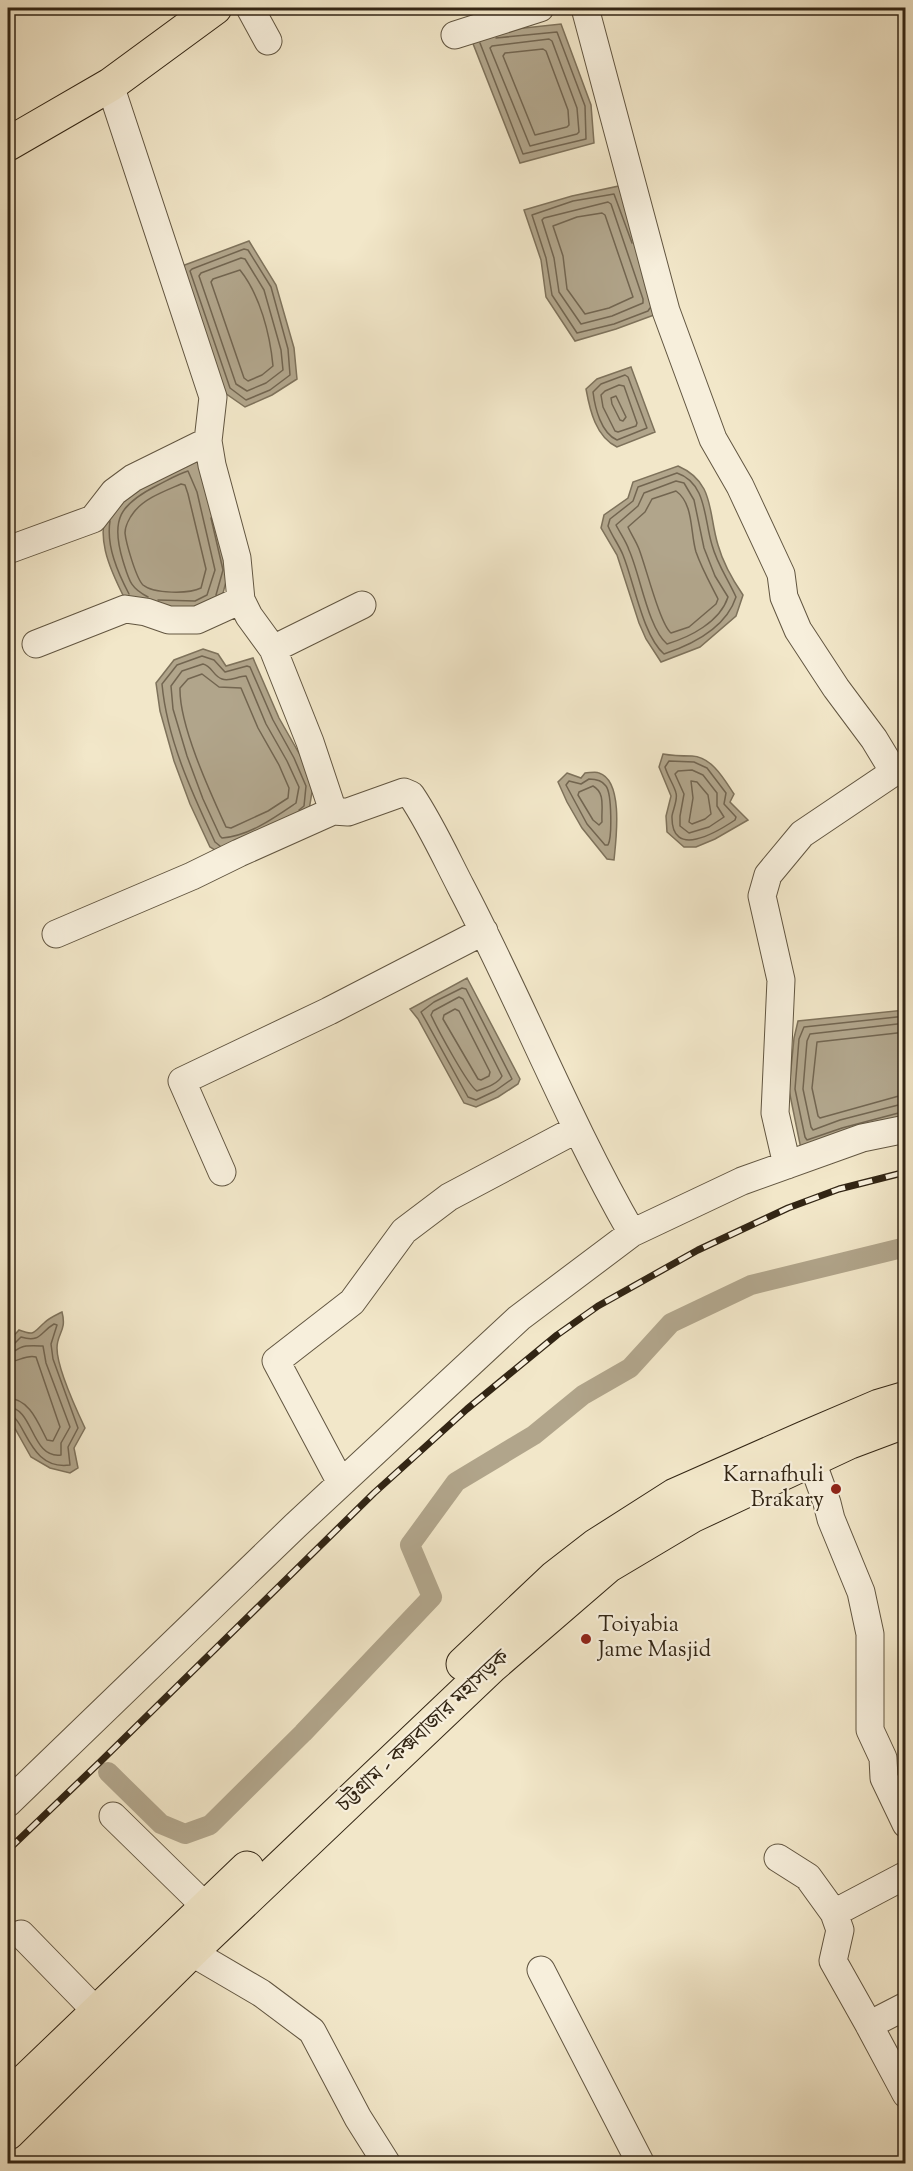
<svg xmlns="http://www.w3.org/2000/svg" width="913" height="2171" font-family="'Sorts Mill Goudy','Noto Serif Bengali',serif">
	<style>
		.water { fill: #b1a58b; stroke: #7e725b; stroke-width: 1.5 }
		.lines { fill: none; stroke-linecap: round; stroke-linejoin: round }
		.shore { stroke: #726550; stroke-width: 1.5 }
		.canal { stroke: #b1a58b; stroke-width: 20 }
		.minor-casing { stroke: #625641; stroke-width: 29 }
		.major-casing { stroke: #322514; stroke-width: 35 }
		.highway-casing { stroke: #322514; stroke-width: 35 }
		.minor { stroke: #f7efdc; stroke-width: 27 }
		.major { stroke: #f2e7c9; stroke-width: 33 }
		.highway { stroke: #f2e7c9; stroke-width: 33 }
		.rail-casing { stroke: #322514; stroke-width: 7 }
		.rail { stroke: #f7efdc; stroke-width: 4.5; stroke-dasharray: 14; stroke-linecap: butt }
		.poi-dot { fill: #8f2418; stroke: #f7efdc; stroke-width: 2 }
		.labels { text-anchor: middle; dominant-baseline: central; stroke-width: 4.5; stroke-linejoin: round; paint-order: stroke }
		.poi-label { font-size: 22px; fill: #322514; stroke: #f7efdc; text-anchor: end }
		.street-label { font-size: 22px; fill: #322514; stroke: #f7efdc }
	</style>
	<rect width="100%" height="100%" fill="#f2e7c9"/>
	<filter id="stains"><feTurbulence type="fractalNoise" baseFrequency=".00333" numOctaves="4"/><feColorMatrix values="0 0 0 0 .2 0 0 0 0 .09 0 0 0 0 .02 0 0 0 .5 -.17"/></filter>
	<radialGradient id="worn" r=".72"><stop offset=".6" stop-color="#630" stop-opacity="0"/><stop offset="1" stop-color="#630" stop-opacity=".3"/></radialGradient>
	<!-- water -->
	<path class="water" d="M 561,24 L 591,105 L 594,143 L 520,163 L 470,36 L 515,29 Z
		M 619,186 L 654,315 L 616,329 L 575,341 L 546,297 L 541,260 L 524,210 L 572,196 Z
		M 249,241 L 276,285 L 294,348 L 297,379 L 272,395 L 245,407 L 225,393 L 182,266 Z
		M 631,367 L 655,432 L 617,447 C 596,437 590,411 586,389 L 597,379 Z
		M 198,458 L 229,570 L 220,605 L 198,614 L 126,601 C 111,572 90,530 114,500 C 121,492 184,465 198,458 Z
		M 678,466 C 715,482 708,513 718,545 C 723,563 732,579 743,595 L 736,616 L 700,647 L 661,662 L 646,639 L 639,623 L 617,555 L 601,528 L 604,515 L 628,498 L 633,482 Z
		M 203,649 L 218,654 L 226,666 L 253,658 L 279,718 L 300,755 L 313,786 L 309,810 L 218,852 L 210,847 L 190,804 L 174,761 L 160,711 L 156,683 L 174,660 Z
		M 663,754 C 674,756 682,756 692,756 C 712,757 724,779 734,794 L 730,802 L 748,820 L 715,839 L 696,847 L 684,847 L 667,832 L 666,816 L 671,796 L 659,767 Z
		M 567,773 L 581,778 L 585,773 C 589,773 596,771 599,773 C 624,781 616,840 614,860 L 607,859 L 582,828 L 567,802 L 558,782 Z
		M 467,978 L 520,1079 L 518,1084 L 498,1097 L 476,1107 L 464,1103 L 418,1019 L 410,1009 Z
		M 905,1010 L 905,1116 L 801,1149 L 789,1090 L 794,1038 L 798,1021 Z
		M 62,1312 C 67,1331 57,1333 57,1348 C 57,1368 76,1409 85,1428 L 74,1448 L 78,1468 L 70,1473 L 50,1468 L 31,1457 L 8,1416 L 8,1342 L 19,1330 C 35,1336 33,1333 44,1323 C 49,1318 56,1315 62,1312 Z"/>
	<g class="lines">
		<!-- shore -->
		<path class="shore" d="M 549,39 L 552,41 L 577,108 L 579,132 L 577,134 L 530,146 L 490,48 L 492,46 Z
			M 480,43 L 523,154 L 586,139 L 585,106 L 557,32 L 496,38
			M 543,49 L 546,51 L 568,110 L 569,125 L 567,127 L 535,135 L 503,56 L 505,53 Z
			M 608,202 L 611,204 L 643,299 L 643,303 L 612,316 L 581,324 L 559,292 L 554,258 L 542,220 L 544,218 Z
			M 602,213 L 605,215 L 633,297 L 609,308 L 585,314 L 567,289 L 563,256 L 553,226 L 577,217 Z
			M 632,243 L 614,194 L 573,201 L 532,215 L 546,258 L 552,295 L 577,333 L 614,324 L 648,311 L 650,308
			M 244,249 L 248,250 L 271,287 L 288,349 L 290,375 L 270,390 L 246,400 L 230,388 L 190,271 L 192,269 Z
			M 241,258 L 245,259 L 264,290 L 281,350 L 283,370 L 266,383 L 247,391 L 236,384 L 199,276 L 201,273 Z
			M 240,270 C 260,295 270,334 273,366 L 262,375 L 248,381 L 244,378 L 211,282 L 213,279 Z
			M 625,375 L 628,377 L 647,428 L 617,440 C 601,433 595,408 593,392 L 601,384 Z
			M 619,385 L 624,386 L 637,423 L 636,426 L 618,432 L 615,431 L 603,407 L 601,395 L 605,391 Z
			M 616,396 L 626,417 L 623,421 L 620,420 L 612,404 L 611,398 Z
			M 677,473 C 707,483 704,520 712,545 C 717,564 728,579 736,597 C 726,628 694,644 664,654 C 643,636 634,582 623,555 C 619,545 612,536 608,526 L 610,519 L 633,501 L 638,487 Z
			M 676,481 L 684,483 L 694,500 L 704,548 L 715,576 L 728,597 C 720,622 690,637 667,644 C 648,628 640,574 629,550 C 626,541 620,533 616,525 L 638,506 L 644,493 Z
			M 181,484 L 185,485 L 188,494 L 206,569 L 201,588 C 189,594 154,594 143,585 C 136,578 126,543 125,533 C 125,526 130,517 134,512 C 145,498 165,491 181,484 Z
			M 676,491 C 694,504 690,532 696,552 C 702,569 710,583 718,599 L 716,604 L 689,627 L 671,633 C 660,624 646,567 639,549 C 636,541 631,534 628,527 L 645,512 L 652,499 Z
			M 211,518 L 223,570 L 216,595
			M 110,521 C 106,546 118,573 129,594
			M 148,597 C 130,588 129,580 123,561 C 110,519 120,504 158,485 C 168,480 178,474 188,471 L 197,492 L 215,570 L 207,595 L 195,601 L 158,600
			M 203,664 C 212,666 213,676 222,679 C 230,682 238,676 246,676 L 266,724 L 287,761 L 299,787 L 296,803 C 274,818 249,836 222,838 L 220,836 L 203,799 L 187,756 L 173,709 L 171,686 L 182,671 Z
			M 202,674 L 219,687 L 241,688 L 258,728 L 279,765 L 289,788 L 288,798 L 268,811 L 231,828 L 226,827 C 210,792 179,725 180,688 L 188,679 Z
			M 669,761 L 694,762 L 707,768 L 726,793 L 724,804 L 736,817 L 735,820 C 717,832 671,860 672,816 C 673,809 678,800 676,793 C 674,785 668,777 665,767 Z
			M 692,770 L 703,775 L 717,793 L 717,806 L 724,817 L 709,827 L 689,833 L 680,826 L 680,816 L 684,794 L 675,774 L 678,771 Z
			M 589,779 C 596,779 602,780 606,786 C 612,794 612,838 608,845 L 605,845 L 587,824 L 566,785 L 569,781 L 581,784 Z
			M 691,781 L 697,782 L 708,795 L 711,814 L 705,819 L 692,824 L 689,822 L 693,798 Z
			M 593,786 C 606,793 601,809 602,822 L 599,825 L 593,820 L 578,795 L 579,792 Z
			M 220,846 L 215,842 C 192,793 167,739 162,684 L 177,665 L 202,656 L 214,660 L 225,672 L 247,666 L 250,667 L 273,720 L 294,758 L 306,786 L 304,806 L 299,810
			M 462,988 L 466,989 L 512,1079 L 495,1091 L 476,1100 L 468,1097 L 421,1012 L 434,1002 Z
			M 459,997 L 463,999 L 502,1076 C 498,1084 485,1088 477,1091 C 468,1086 437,1028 431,1015 L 433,1011 Z
			M 455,1009 L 459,1011 L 490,1072 L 489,1076 L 481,1080 L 478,1079 L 443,1019 L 444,1015 Z
			M 906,1016 L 804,1027 L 799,1039 L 795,1089 L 805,1137 L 807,1140 L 842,1128 L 906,1111
			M 906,1023 L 810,1034 L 807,1041 L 803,1089 L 811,1127 L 813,1130 L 840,1120 L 906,1103
			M 906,1032 L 817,1042 L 812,1088 L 818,1116 L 820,1118 L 906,1094
			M 8,1346 L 13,1345 L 21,1337 C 41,1343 40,1332 54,1324 L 57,1325 L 51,1344 L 53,1359 L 78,1428 L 68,1447 L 70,1465 C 28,1471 26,1417 8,1414
			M 8,1353 C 15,1353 16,1349 22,1347 C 26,1345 40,1346 43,1346 L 46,1363 L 70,1427 L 61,1443 L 61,1455 C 31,1459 34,1408 8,1407
			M 8,1362 C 18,1362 26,1354 36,1357 L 60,1427 L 53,1441 L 47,1440 C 38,1423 30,1399 8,1398"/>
		<!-- canal -->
		<path class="canal" d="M 108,1772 L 161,1824 L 185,1834 L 210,1825 L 303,1733 L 432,1597 L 410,1545 L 456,1482 L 534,1435 L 583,1395 L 630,1368 L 671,1323 L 751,1285 L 906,1247"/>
		<defs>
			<path id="minor" d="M 250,8 L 268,41
				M 585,8 L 666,311 L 713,439 L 740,486 L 781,574 L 784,597 L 798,630 L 836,688 L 874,739 L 894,772 L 802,834 L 768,875 L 762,896 L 781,980 L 775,1113 L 787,1165
				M 455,35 L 540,8
				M 110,85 L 213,397 L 208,441 L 212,465 L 237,558 L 241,600 L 249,616 L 273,649 L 310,742 L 333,811 L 348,812 L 404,792 L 411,795 C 430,823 445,856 461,887 C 521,1001 568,1122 632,1233 L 742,1181 L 862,1138 L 906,1129
				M 8,550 L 93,519 L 114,492 L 133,478 L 208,441
				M 36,644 L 125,609 L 146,612 L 169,620 L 197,620 L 241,600
				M 273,649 L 362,605
				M 56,934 L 192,876 L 239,853 L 333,811
				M 222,1172 L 182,1081 L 329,1011 L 484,931
				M 805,1442 L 827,1503 L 831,1519 L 861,1592 L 870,1634 L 870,1730 L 883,1758 L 884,1778 L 906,1824
				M 341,1483 L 276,1361 L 352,1302 L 404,1231 L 449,1197 L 577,1129
				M 8,1803 L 295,1526 L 519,1318 L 632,1233
				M 113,1816 L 205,1906
				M 778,1858 L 808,1877 L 834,1913
				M 906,1875 L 834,1913 L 840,1930 L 833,1961 L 869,2025 L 906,2006
				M 21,1934 L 97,2012
				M 178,1940 L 191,1952 L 261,1993 L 312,2031 L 358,2118 L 387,2164
				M 541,1970 L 641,2164
				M 869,2025 L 906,2094"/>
			<path id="major" d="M 8,144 L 110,85 L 215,8"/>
			<path id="highway" d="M 463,1664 L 555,1577 L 595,1546 L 675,1495 L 804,1438 L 879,1406 L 906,1398
				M 8,2097 L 247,1868
				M 8,2133 L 191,1952 L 491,1667 L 608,1566 L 692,1516 L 850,1442 L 906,1421"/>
		</defs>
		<!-- minor casing -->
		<use href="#minor" class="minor-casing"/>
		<!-- major casing -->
		<use href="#major" class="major-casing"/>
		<!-- highway casing -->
		<use href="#highway" class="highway-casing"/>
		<!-- minor -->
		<use href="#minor" class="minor"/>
		<!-- major -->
		<use href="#major" class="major"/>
		<!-- highway -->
		<use href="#highway" class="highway"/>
		<defs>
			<path id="rail" d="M 8,1850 L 101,1761 L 374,1493 L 467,1409 L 557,1335 L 598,1306 L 698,1250 L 788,1208 L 839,1189 L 906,1172"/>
		</defs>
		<!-- rail casing -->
		<use href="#rail" class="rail-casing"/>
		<!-- rail -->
		<use href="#rail" class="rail"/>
	</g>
	<!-- markers -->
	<g class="poi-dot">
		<circle cx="836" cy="1489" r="6"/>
		<circle cx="586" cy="1639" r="6"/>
	</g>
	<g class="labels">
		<!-- poi labels -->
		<g class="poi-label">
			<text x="824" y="1476">Karnafhuli<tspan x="824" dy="25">Brakary</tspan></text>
			<text x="598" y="1626" text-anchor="start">Toiyabia<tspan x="598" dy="25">Jame Masjid</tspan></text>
		</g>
		<!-- street labels -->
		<g class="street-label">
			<text transform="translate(424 1732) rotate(-43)">চট্টগ্রাম - কক্সবাজার মহাসড়ক</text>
		</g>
	</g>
	<!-- margin -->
	<rect width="913" height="2171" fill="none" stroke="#f2e7c9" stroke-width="30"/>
	<rect x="9" y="9" width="895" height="2153" fill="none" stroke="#322514" stroke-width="3"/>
	<rect x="15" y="15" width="883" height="2141" fill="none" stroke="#322514" stroke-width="1.5"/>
	<rect width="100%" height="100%" filter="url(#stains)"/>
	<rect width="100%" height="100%" fill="url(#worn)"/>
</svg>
